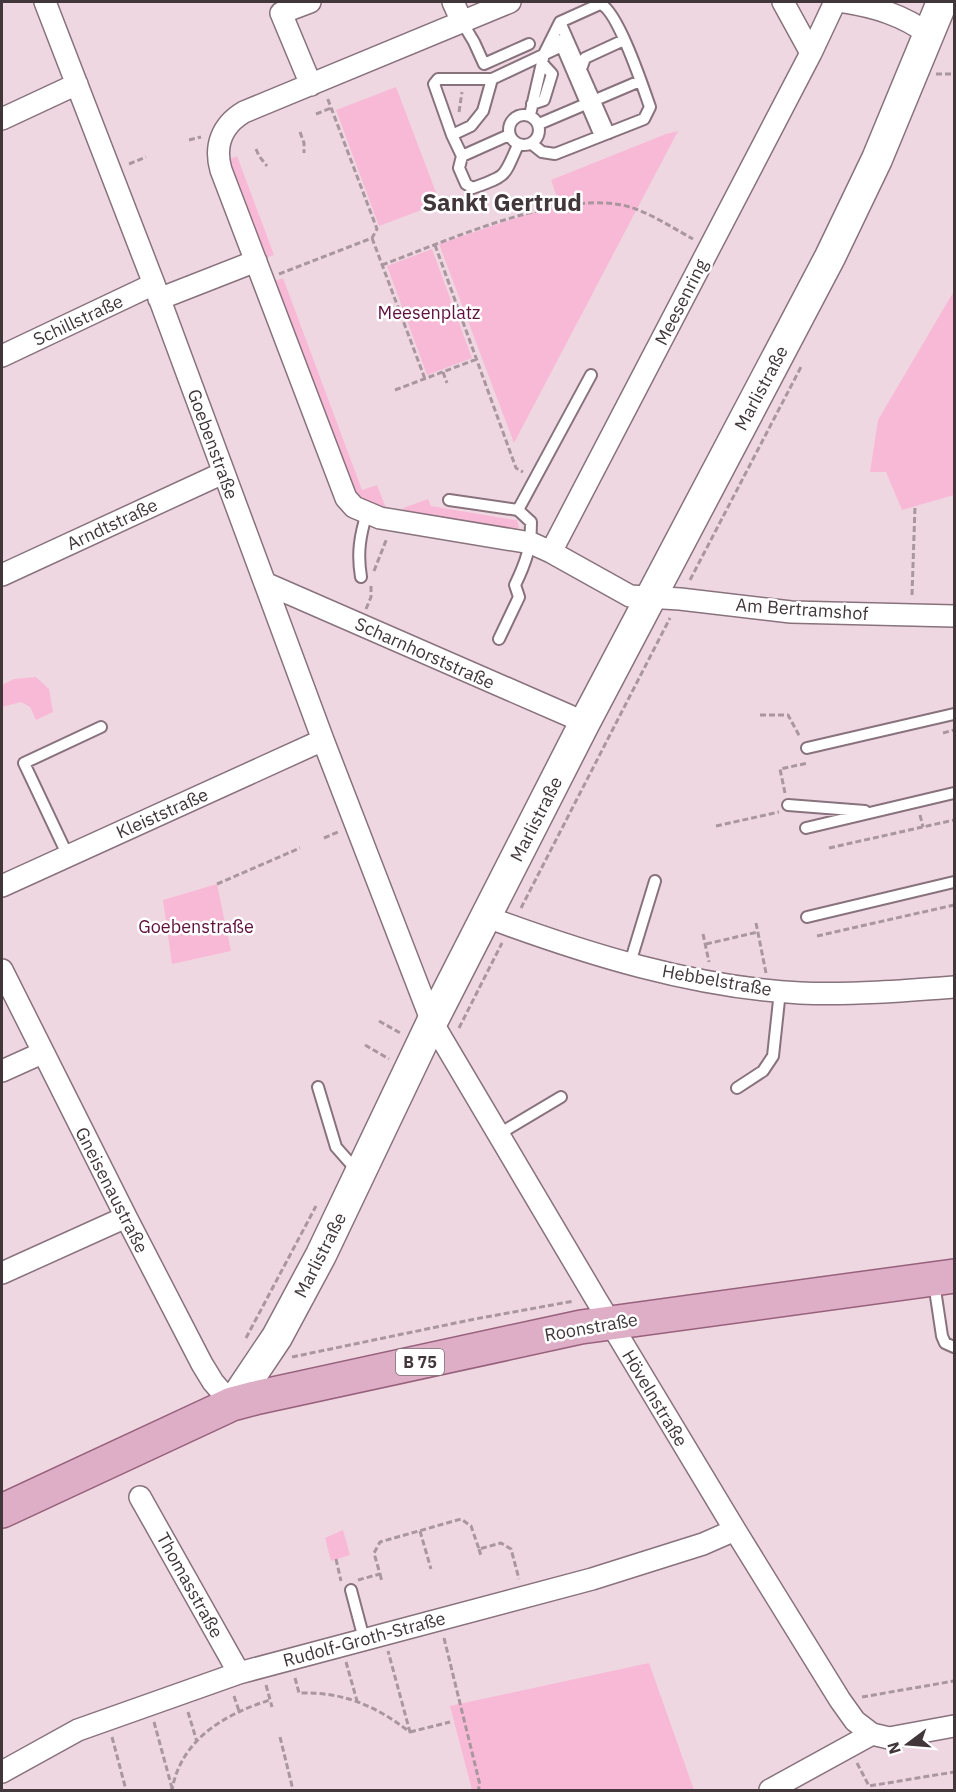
<svg xmlns="http://www.w3.org/2000/svg" width="956" height="1792" font-family="'IBM Plex Sans',sans-serif">
	<style>
		.green { fill: #f8b9d6 }
		.lines { fill: none; stroke-linecap: round; stroke-linejoin: round }
		.service-casing { stroke: #88727c; stroke-width: 14 }
		.minor-casing { stroke: #88727c; stroke-width: 24 }
		.secondary-casing { stroke: #88727c; stroke-width: 33 }
		.primary-casing { stroke: #97617c; stroke-width: 36 }
		.path { stroke: #a9969e; stroke-width: 3; stroke-dasharray: 6 3; stroke-linecap: butt }
		.service { stroke: #fff; stroke-width: 10 }
		.minor { stroke: #fff; stroke-width: 21 }
		.secondary { stroke: #fff; stroke-width: 30 }
		.primary { stroke: #ddaec5; stroke-width: 33 }
		.labels { text-anchor: middle; dominant-baseline: central; stroke-width: 5; stroke-linejoin: round; paint-order: stroke }
		.shield { fill: #fff; stroke: #7a7376; stroke-width: 1.5 }
		.shield-label { font-size: 16px; font-weight: bold; fill: #41373b }
		.street-label { font-size: 18px; fill: #41373b; stroke: #fff }
		.park-label { font-size: 18px; fill: #5f103f; stroke: #fff }
		.district-label { font-size: 24px; font-weight: bold; fill: #41373b; stroke: #fff }
	</style>
	<rect width="100%" height="100%" fill="#efd7e1"/>
	<!-- green -->
	<path class="green" d="M 396,87 L 440,203 L 379,226 L 336,110 Z
		M 678,131 L 514,443 L 439,244 L 528,214 L 560,206 L 551,180 L 666,134 Z
		M 237,156 L 274,255 L 265,258 L 226,161 Z
		M 432,249 L 472,358 L 427,375 L 387,266 Z
		M 283,278 L 362,490 L 377,485 L 386,508 L 385,510 L 358,501 L 272,282 Z
		M 954,291 L 954,495 L 902,510 L 886,472 L 870,472 L 878,420 Z
		M 428,499 L 431,506 L 515,520 L 517,520 L 519,527 L 513,532 L 405,512 L 403,508 Z
		M 36,677 L 49,689 L 53,712 L 36,720 L 30,707 L 21,702 L 2,707 L 2,685 L 14,679 Z
		M 217,884 L 231,951 L 172,964 L 163,900 Z
		M 343,1530 L 350,1555 L 331,1561 L 325,1538 Z
		M 649,1663 L 694,1790 L 472,1790 L 450,1706 Z"/>
	<g class="lines">
		<defs>
			<path id="service" d="M 462,22 L 474,42 L 484,64 L 529,44
				M 560,22 L 609,133
				M 559,40 L 600,136
				M 581,69 L 585,58 L 624,40
				M 532,104 L 544,100 L 552,74 L 542,63
				M509 130a15 15 0 1 1 30 0a15 15 0 1 1-30 0Z
				M 530,115 L 544,54 L 560,22 L 600,4 C 617,9 643,87 650,107 L 644,119 L 555,154 L 542,152 L 532,144
				M 539,124 L 640,81
				M 452,135 L 471,126 L 483,111 L 492,79
				M 518,145 C 503,178 508,175 473,188 L 466,184 L 459,168 L 462,156 L 452,135 L 434,84 L 438,79 L 492,79 L 562,46
				M 462,156 L 509,135
				M 449,500 L 518,510 L 531,522 C 531,548 526,562 515,585 L 519,597 L 499,639
				M 518,510 L 591,375
				M 361,577 C 357,553 360,535 367,513
				M 807,748 L 954,714
				M 788,805 L 865,811
				M 806,828 L 954,793
				M 68,856 L 24,763 L 101,727
				M 807,917 L 954,882
				M 630,963 L 655,881
				M 318,1087 L 336,1147 L 358,1172
				M 737,1088 L 763,1071 L 773,1056 L 780,991
				M 499,1134 L 561,1097
				M 934,1283 L 942,1336 L 945,1343 L 954,1347
				M 351,1590 L 364,1639"/>
			<path id="minor" d="M 45,2 L 154,284 L 323,740 L 432,1022 L 596,1299 L 735,1530 L 840,1700 L 855,1721 L 872,1734
				M 310,2 L 281,13 L 311,85
				M 453,2 L 462,22
				M 510,2 L 244,112 C 222,125 214,146 221,170 L 346,498 L 354,507 L 380,518 L 531,543 L 551,552 L 630,596 L 680,599 L 791,612 L 954,616
				M 783,2 L 811,53
				M 844,2 C 875,7 903,15 928,34
				M 2,119 L 77,84
				M 159,299 L 256,261
				M 2,356 L 154,284
				M 551,552 L 811,53 L 835,2
				M 2,575 L 223,473
				M 265,583 L 570,716 L 584,724
				M 2,886 L 323,740
				M 487,917 C 587,954 692,987 800,993 C 851,995 903,991 954,987
				M 2,970 L 126,1217 L 202,1364 L 213,1382 L 232,1404
				M 2,1071 L 42,1053
				M 2,1273 L 126,1217
				M 140,1497 L 239,1673
				M 2,1772 L 78,1730 L 239,1673 L 592,1579 L 703,1544 L 735,1530
				M 770,1790 L 872,1734 L 889,1738 L 954,1726"/>
			<path id="secondary" d="M 232,1404 L 277,1337 L 321,1255 L 432,1022 L 584,724 L 830,257 L 877,159 L 942,2"/>
			<path id="primary" d="M 2,1511 L 232,1404 L 255,1398 L 581,1327 L 954,1276"/>
		</defs>
		<!-- service casing -->
		<use href="#service" class="service-casing"/>
		<!-- minor casing -->
		<use href="#minor" class="minor-casing"/>
		<!-- secondary casing -->
		<use href="#secondary" class="secondary-casing"/>
		<!-- primary casing -->
		<use href="#primary" class="primary-casing"/>
		<!-- path -->
		<path class="path" d="M 936,74 L 954,74
			M 459,112 L 462,92
			M 316,114 L 331,108
			M 300,132 L 304,143 L 304,153
			M 189,140 L 201,137
			M 256,149 L 259,156 L 267,166
			M 129,164 L 146,157
			M 372,238 L 425,379
			M 435,245 L 516,468 L 523,472
			M 382,265 C 447,241 553,192 622,205 C 646,210 671,227 693,239
			M 279,274 L 372,238 L 377,229 L 327,97
			M 443,372 L 447,383
			M 395,390 L 477,359
			M 374,571 L 387,538
			M 690,580 L 802,365
			M 912,595 L 915,506
			M 366,609 L 371,597 L 371,586
			M 760,715 L 788,715 L 800,737
			M 943,733 L 954,730
			M 785,793 L 780,769 L 808,763
			M 920,815 L 923,827
			M 716,826 L 779,812
			M 324,838 L 338,832
			M 829,848 L 954,820
			M 217,884 L 300,848
			M 521,908 L 670,618
			M 756,923 L 766,973
			M 703,934 L 709,962
			M 817,936 L 954,905
			M 706,944 L 758,932
			M 379,1021 L 402,1034
			M 459,1028 L 502,943
			M 365,1045 L 389,1059
			M 246,1338 L 316,1206
			M 292,1357 L 475,1319 L 574,1301
			M 420,1531 L 431,1569
			M 479,1549 L 481,1556
			M 336,1559 L 341,1581
			M 380,1574 L 382,1582
			M 358,1580 L 380,1574 L 374,1553 L 380,1542 L 461,1519 L 471,1526 L 479,1549 L 501,1543 L 511,1549 L 519,1579
			M 444,1638 L 480,1785 L 478,1790
			M 346,1662 L 357,1701
			M 295,1678 L 299,1693 C 344,1692 374,1705 410,1732 L 388,1651
			M 266,1685 L 272,1707
			M 234,1696 L 239,1711
			M 862,1697 L 954,1681
			M 188,1712 L 197,1742
			M 154,1722 L 172,1788
			M 410,1732 L 450,1722
			M 112,1737 L 126,1790
			M 280,1737 L 293,1790
			M 857,1763 L 869,1786 L 954,1772
			M 170,1790 L 172,1790 C 181,1739 225,1714 270,1700"/>
		<!-- service -->
		<use href="#service" class="service"/>
		<!-- minor -->
		<use href="#minor" class="minor"/>
		<!-- secondary -->
		<use href="#secondary" class="secondary"/>
		<!-- primary -->
		<use href="#primary" class="primary"/>
	</g>
	<g class="labels">
		<!-- shield labels -->
		<rect class="shield" x="396" y="1349" width="48" height="26" rx="4.5"/>
		<g class="shield-label">
			<text x="420" y="1362">B 75</text>
		</g>
		<!-- street labels -->
		<g class="street-label">
			<text transform="translate(681 302) rotate(-63)">Meesenring</text>
			<text transform="translate(78 320) rotate(-25)">Schillstraße</text>
			<text transform="translate(761 388) rotate(-62)">Marlistraße</text>
			<text transform="translate(213 444) rotate(70)">Goebenstraße</text>
			<text transform="translate(112 524) rotate(-25)">Arndtstraße</text>
			<text transform="translate(802 609) rotate(4)">Am Bertramshof</text>
			<text transform="translate(425 653) rotate(24)">Scharnhorststraße</text>
			<text transform="translate(162 813) rotate(-24)">Kleiststraße</text>
			<text transform="translate(536 819) rotate(-63)">Marlistraße</text>
			<text transform="translate(717 980) rotate(10)">Hebbelstraße</text>
			<text transform="translate(112 1190) rotate(63)">Gneisenaustraße</text>
			<text transform="translate(320 1255) rotate(-63)">Marlistraße</text>
			<text transform="translate(591 1327) rotate(-10)">Roonstraße</text>
			<text transform="translate(655 1398) rotate(59)">Hövelnstraße</text>
			<text transform="translate(190 1585) rotate(61)">Thomasstraße</text>
			<text transform="translate(364 1639) rotate(-15)">Rudolf-Groth-Straße</text>
		</g>
		<!-- park labels -->
		<g class="park-label">
			<text x="429" y="312">Meesenplatz</text>
			<text x="196" y="926">Goebenstraße</text>
		</g>
		<!-- district labels -->
		<g class="district-label">
			<text x="502" y="202">Sankt Gertrud</text>
		</g>
	</g>
	<!-- border -->
	<rect width="956" height="1792" fill="none" stroke="#41373b" stroke-width="6"/>
	<!-- north arrow -->
	<g transform="translate(908 1744) rotate(254)" stroke="#ffffff" stroke-width="4.5" paint-order="stroke">
	<path d="M0-4.5L10 22L0 15L-10 22Z" fill="#41373b"/>
	<text y="-9" font-size="16" font-weight="bold" text-anchor="middle" fill="#41373b">N</text>
	</g>
</svg>
